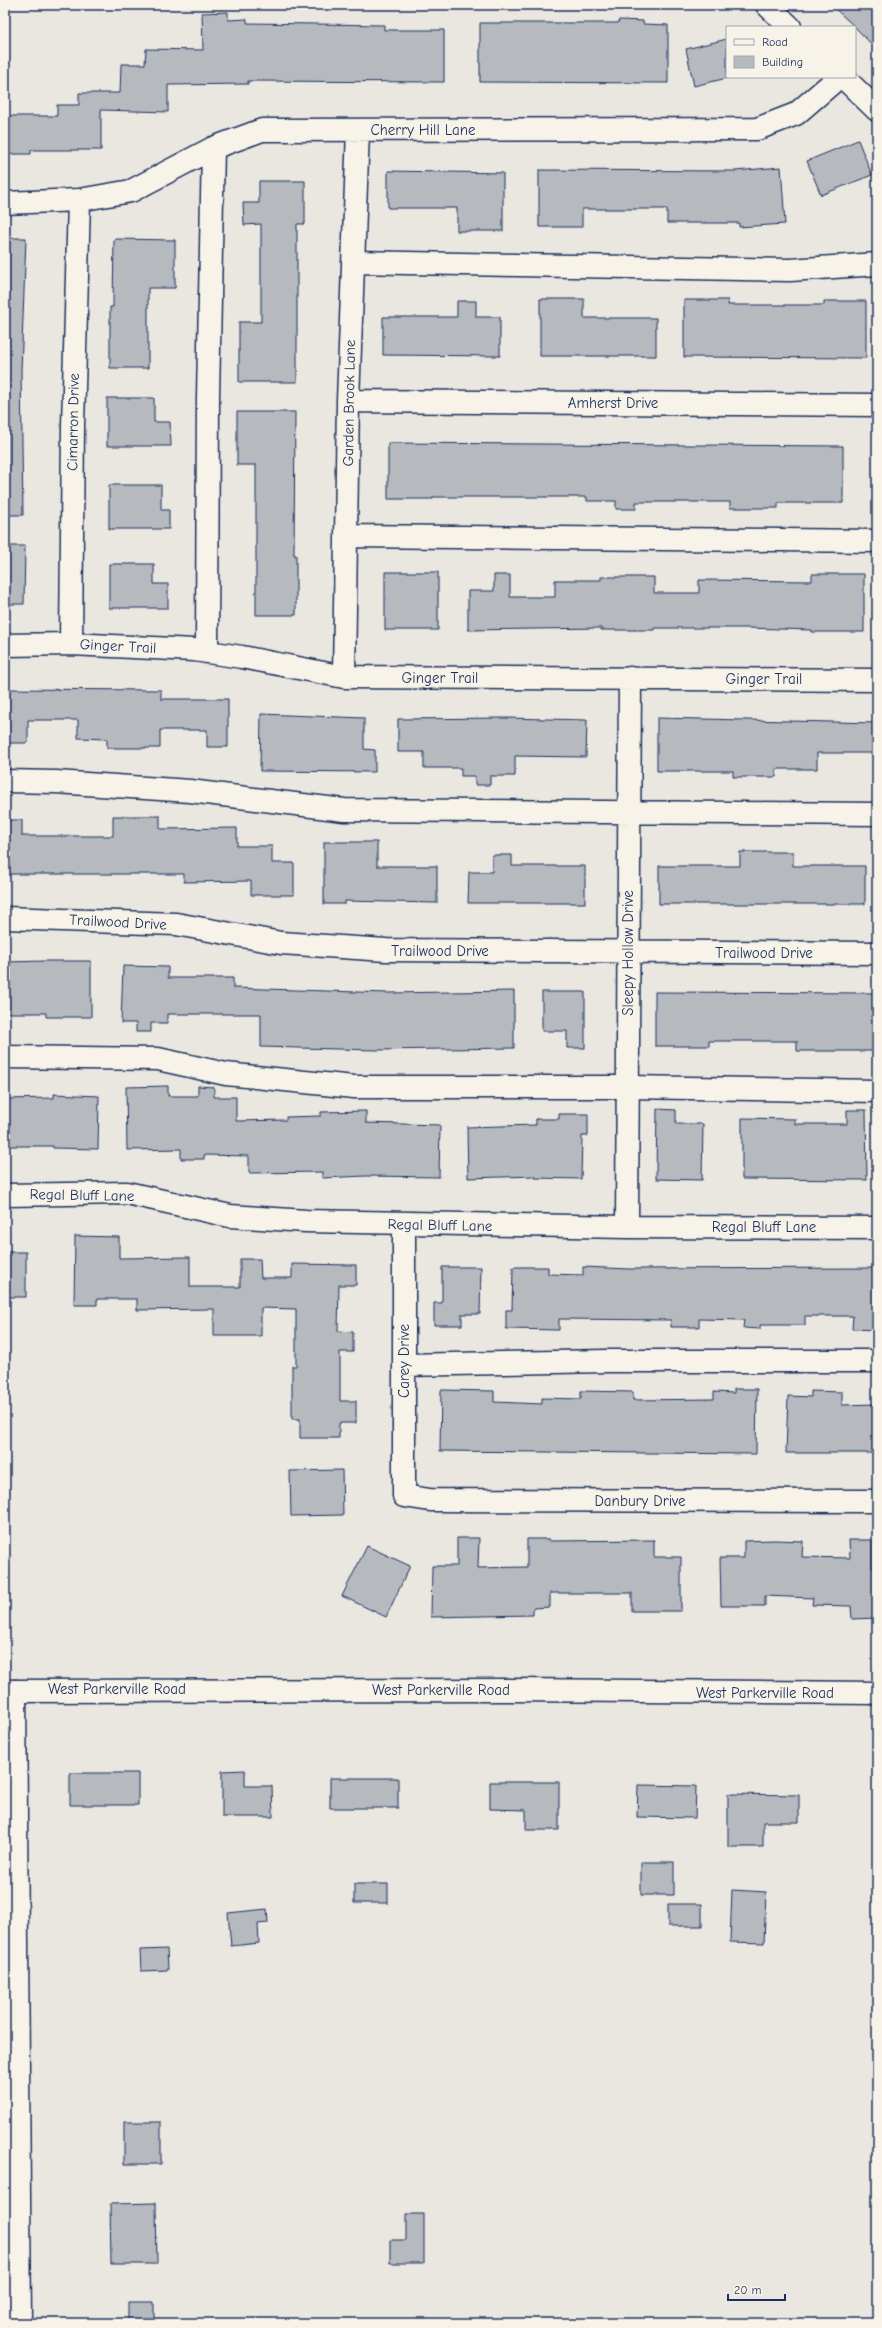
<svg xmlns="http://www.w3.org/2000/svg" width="882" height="2328" font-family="'Comic Neue',sans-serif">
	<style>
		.building { fill: #b6babf; stroke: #1b2f5e }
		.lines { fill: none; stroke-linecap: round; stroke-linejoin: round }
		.minor-casing { stroke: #1b2f5e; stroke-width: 25 }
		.major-casing { stroke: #1b2f5e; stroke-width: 25 }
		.minor { stroke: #f7f3e8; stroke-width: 22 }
		.major { stroke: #f7f3e8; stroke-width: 22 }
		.labels { text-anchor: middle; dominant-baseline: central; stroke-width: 3; stroke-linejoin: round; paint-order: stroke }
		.street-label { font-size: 15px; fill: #1b2f5e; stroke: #f7f3e8 }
	</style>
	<rect width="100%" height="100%" fill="#eae7e0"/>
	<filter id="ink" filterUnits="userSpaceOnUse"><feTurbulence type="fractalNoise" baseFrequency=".025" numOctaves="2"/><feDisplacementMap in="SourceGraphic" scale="8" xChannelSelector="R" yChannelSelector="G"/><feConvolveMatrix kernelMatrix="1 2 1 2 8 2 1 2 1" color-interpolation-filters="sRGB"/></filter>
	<g filter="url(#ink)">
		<!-- building -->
		<path class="building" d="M 831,5 L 877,5 L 877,50 L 855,27 Z
			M 228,12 L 228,20 L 247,19 L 247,23 L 384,25 L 384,30 L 444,30 L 444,82 L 248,81 L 248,84 L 168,85 L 168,112 L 101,110 L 101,150 L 31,150 L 31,154 L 5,154 L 5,116 L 57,116 L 57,105 L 79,105 L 79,93 L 120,93 L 121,64 L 145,64 L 146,49 L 203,50 L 202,13 Z
			M 619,20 L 643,21 L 643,24 L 668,25 L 668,83 L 480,82 L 480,23 L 618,23 Z
			M 727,39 L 727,78 L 694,86 L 686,49 Z
			M 858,140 L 872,175 L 821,195 L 807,161 Z
			M 781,167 L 785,224 L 739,227 L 739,223 L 667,223 L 667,209 L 582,209 L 582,227 L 539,227 L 539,170 L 735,171 Z
			M 388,171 L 503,173 L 503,231 L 457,231 L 457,208 L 388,208 Z
			M 259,181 L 305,181 L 305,224 L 297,224 L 297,382 L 239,382 L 239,322 L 261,322 L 261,224 L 244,225 L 243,203 L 259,203 Z
			M 5,238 L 26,238 L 21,371 L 23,515 L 5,515 Z
			M 114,239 L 175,240 L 175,288 L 148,288 L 148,368 L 110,368 L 110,307 L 113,307 Z
			M 540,299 L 584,299 L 584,318 L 656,318 L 656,356 L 540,356 Z
			M 684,300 L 728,300 L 728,305 L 824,305 L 824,301 L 866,301 L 866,358 L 684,357 Z
			M 457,301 L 476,301 L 476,317 L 500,317 L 500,356 L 383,355 L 383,317 L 457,317 Z
			M 107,398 L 154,398 L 154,422 L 170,422 L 171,446 L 107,446 Z
			M 237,412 L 295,412 L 294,555 L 296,555 L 296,615 L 256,615 L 256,465 L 237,465 Z
			M 388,443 L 843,446 L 843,503 L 778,503 L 778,508 L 730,508 L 730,502 L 636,502 L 636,509 L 616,509 L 616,501 L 587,501 L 587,497 L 433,497 L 433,499 L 388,499 Z
			M 109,485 L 161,485 L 161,510 L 169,510 L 169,529 L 109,529 Z
			M 5,546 L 25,546 L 24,604 L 5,604 Z
			M 109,564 L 154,564 L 154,584 L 168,584 L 168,608 L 109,608 Z
			M 385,572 L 438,572 L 438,630 L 385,630 Z
			M 812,574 L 864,574 L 864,632 L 812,632 L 812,630 L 747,628 L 654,628 L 654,630 L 601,630 L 601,628 L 468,630 L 468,591 L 494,591 L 494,575 L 510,575 L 510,597 L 555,597 L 555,580 L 601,580 L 601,577 L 654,577 L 654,593 L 699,593 L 699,580 L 812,581 Z
			M 5,689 L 161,690 L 161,699 L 228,699 L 228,747 L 207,747 L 207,730 L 160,730 L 160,748 L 107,748 L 107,739 L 78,738 L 78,720 L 28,720 L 28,743 L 5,743 Z
			M 261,714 L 364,718 L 364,749 L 375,750 L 375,772 L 260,771 Z
			M 506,718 L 587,720 L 586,757 L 515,756 L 515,776 L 490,776 L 490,785 L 475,785 L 475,776 L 461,776 L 461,768 L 424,768 L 424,752 L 398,752 L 398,719 Z
			M 657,718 L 877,723 L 877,753 L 817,753 L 817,769 L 776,769 L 776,777 L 733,777 L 733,771 L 657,771 Z
			M 113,816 L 160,816 L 160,829 L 237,828 L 237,846 L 272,846 L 272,863 L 294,863 L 294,895 L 251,895 L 251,881 L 184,882 L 184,874 L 5,874 L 5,820 L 22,820 L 22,836 L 113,836 Z
			M 324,842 L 377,842 L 377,866 L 437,866 L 437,903 L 345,901 L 345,904 L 324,904 Z
			M 740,852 L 793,852 L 793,866 L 865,866 L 865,904 L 659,904 L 659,866 L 740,866 Z
			M 492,855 L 512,855 L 512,866 L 585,866 L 585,903 L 468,903 L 469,872 L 492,872 Z
			M 46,961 L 91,961 L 91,1017 L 46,1017 L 46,1013 L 5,1013 L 5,962 Z
			M 123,966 L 168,967 L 168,978 L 233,978 L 233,988 L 388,993 L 514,991 L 514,1048 L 376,1050 L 261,1047 L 261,1014 L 167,1014 L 167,1023 L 151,1023 L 151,1032 L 136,1032 L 136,1023 L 121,1023 Z
			M 542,992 L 585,992 L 585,1048 L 567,1048 L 567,1031 L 542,1031 Z
			M 655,992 L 877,993 L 877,1051 L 797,1051 L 797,1041 L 709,1041 L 709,1046 L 655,1046 Z
			M 168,1086 L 168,1096 L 198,1096 L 198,1086 L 214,1087 L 214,1097 L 236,1097 L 236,1121 L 286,1120 L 286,1117 L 321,1116 L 321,1112 L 366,1111 L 366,1123 L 440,1125 L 439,1177 L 366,1176 L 322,1178 L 322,1172 L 249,1173 L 249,1156 L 204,1155 L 204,1159 L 181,1159 L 181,1149 L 127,1150 L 126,1087 Z
			M 54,1094 L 99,1096 L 98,1149 L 53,1148 L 53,1146 L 5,1146 L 5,1099 L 54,1098 Z
			M 657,1109 L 676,1110 L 676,1124 L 703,1124 L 702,1180 L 656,1179 Z
			M 847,1110 L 866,1110 L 867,1180 L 742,1179 L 742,1118 L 795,1119 L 795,1124 L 847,1124 Z
			M 559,1114 L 588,1114 L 588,1136 L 582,1136 L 581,1179 L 535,1178 L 535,1176 L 468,1178 L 467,1127 L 536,1125 L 536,1119 L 559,1119 Z
			M 75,1236 L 119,1237 L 119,1258 L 190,1257 L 190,1287 L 240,1287 L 240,1259 L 260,1259 L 261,1278 L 292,1278 L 292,1264 L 356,1265 L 356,1285 L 339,1285 L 338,1331 L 353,1332 L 353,1352 L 340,1352 L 340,1401 L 356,1401 L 356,1423 L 339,1423 L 339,1438 L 300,1438 L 300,1419 L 292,1419 L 292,1366 L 296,1366 L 296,1309 L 261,1308 L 261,1336 L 214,1336 L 214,1309 L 137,1310 L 137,1299 L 97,1299 L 97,1305 L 74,1305 Z
			M 5,1252 L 26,1252 L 26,1297 L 5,1297 Z
			M 442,1267 L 481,1267 L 480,1314 L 462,1314 L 462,1325 L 434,1325 L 434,1303 L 442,1303 Z
			M 513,1267 L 548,1267 L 548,1274 L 583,1275 L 583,1267 L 630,1269 L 877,1268 L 877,1330 L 852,1329 L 853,1316 L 805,1316 L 805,1325 L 760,1325 L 760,1329 L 743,1328 L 744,1320 L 699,1319 L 699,1327 L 671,1327 L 671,1320 L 559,1319 L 559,1330 L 506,1329 L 506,1310 L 512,1310 Z
			M 734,1389 L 757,1389 L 756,1454 L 440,1451 L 441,1390 L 494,1391 L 494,1402 L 542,1404 L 542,1398 L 581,1399 L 581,1391 L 633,1392 L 633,1400 L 714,1399 L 714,1392 L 734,1393 Z
			M 811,1391 L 842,1392 L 842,1405 L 877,1404 L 877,1453 L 786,1453 L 788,1396 L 811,1397 Z
			M 342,1470 L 343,1515 L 291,1516 L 290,1471 Z
			M 457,1538 L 479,1538 L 478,1568 L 527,1567 L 527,1539 L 549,1539 L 549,1541 L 654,1540 L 654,1557 L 681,1557 L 681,1611 L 632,1611 L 632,1593 L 550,1593 L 550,1607 L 533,1608 L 533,1615 L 431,1617 L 432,1566 L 457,1566 Z
			M 775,1540 L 803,1541 L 802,1557 L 850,1558 L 849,1540 L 872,1540 L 872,1568 L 877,1568 L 877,1618 L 852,1619 L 851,1606 L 812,1605 L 813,1598 L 765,1596 L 765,1606 L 721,1606 L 720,1558 L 744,1558 L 744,1541 Z
			M 367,1546 L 410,1566 L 386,1617 L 342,1596 Z
			M 245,1770 L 245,1786 L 272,1786 L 273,1817 L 222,1817 L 222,1771 Z
			M 70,1773 L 138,1773 L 138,1805 L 70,1805 Z
			M 330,1778 L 398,1778 L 398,1808 L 330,1808 Z
			M 490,1782 L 559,1782 L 559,1830 L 526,1830 L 526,1810 L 490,1809 Z
			M 638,1785 L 696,1786 L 695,1818 L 637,1817 Z
			M 728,1794 L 799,1795 L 799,1822 L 763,1822 L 763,1847 L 728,1847 Z
			M 641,1862 L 674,1862 L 674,1895 L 641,1895 Z
			M 354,1884 L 388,1884 L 388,1903 L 354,1903 Z
			M 732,1890 L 766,1892 L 764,1943 L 730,1942 Z
			M 668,1904 L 702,1904 L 702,1926 L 668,1926 Z
			M 267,1909 L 268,1923 L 258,1924 L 259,1943 L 231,1946 L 228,1913 Z
			M 167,1949 L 168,1970 L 141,1971 L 140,1950 Z
			M 124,2122 L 161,2122 L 161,2164 L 124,2164 Z
			M 156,2203 L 157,2264 L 111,2264 L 110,2204 Z
			M 406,2214 L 424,2214 L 424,2263 L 390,2263 L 390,2240 L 406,2240 Z
			M 128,2302 L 154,2302 L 154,2323 L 128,2323 Z"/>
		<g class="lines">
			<defs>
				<path id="minor" d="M 767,5 L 790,27
					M 843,77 L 877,110
					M 5,203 L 79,200 L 131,191 L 213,148 L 262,130 L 757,129 L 796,114 L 839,77
					M 353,262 L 790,270 L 877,264
					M 348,401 L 877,405
					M 346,536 L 877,541
					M 71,644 L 73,426 L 79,200
					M 5,645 L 71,644 L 194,650 L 242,657 L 344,677 L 877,680
					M 207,652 L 208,397 L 213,148
					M 344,677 L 348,401 L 358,130
					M 5,781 L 56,782 L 190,791 L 344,810 L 877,814
					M 5,918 L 176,924 L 281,943 L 386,950 L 877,953
					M 5,1057 L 158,1059 L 226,1074 L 354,1087 L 627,1087 L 877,1091
					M 5,1195 L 127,1193 L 230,1216 L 306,1221 L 627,1227 L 877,1228
					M 404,1225 L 404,1496 L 430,1500 L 877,1501
					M 627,1227 L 630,678
					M 404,1365 L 606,1361 L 877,1361
					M 15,1691 L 20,2323"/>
				<path id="major" d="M 5,1691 L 510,1690 L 877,1693"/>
			</defs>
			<!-- minor casing -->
			<use href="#minor" class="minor-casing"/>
			<!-- major casing -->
			<use href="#major" class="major-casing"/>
			<!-- minor -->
			<use href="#minor" class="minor"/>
			<!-- major -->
			<use href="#major" class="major"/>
		</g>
	</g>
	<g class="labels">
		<!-- street labels -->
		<g class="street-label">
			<text x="423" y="130">Cherry Hill Lane</text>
			<text transform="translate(349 403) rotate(-89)">Garden Brook Lane</text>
			<text x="613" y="403">Amherst Drive</text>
			<text transform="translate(73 422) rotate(-89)">Cimarron Drive</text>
			<text transform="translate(118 646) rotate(3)">Ginger Trail</text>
			<text x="440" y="678">Ginger Trail</text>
			<text x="764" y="679">Ginger Trail</text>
			<text transform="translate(118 922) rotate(3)">Trailwood Drive</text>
			<text x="440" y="951">Trailwood Drive</text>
			<text transform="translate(628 953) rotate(-90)">Sleepy Hollow Drive</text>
			<text x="764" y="953">Trailwood Drive</text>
			<text transform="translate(82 1195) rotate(1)">Regal Bluff Lane</text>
			<text transform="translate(440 1225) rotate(1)">Regal Bluff Lane</text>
			<text x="764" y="1227">Regal Bluff Lane</text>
			<text transform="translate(404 1361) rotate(-90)">Carey Drive</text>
			<text x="640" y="1501">Danbury Drive</text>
			<text x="117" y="1689">West Parkerville Road</text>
			<text x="441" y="1690">West Parkerville Road</text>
			<text x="765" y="1693">West Parkerville Road</text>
		</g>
	</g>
	<!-- margin -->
	<rect width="882" height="2328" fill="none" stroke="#f7f3e8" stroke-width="20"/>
	<rect x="10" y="10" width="862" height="2308" fill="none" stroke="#1b2f5e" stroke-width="1.5" filter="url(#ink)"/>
	<!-- legend -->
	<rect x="726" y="26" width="130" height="52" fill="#f7f3e8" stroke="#9fa5b1"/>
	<rect x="734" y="39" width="20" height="6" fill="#f7f3e8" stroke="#9fa5b1"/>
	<text x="762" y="46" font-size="12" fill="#1b2f5e">Road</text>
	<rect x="734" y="56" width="20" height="12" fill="#b6babf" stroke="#9fa5b1"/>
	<text x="762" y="66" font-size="12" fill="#1b2f5e">Building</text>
	<!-- scale -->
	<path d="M728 2294v6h57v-6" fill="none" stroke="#1b2f5e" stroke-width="2"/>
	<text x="734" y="2294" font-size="12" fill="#1b2f5e" stroke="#f7f3e8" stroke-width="3" paint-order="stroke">20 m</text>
</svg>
